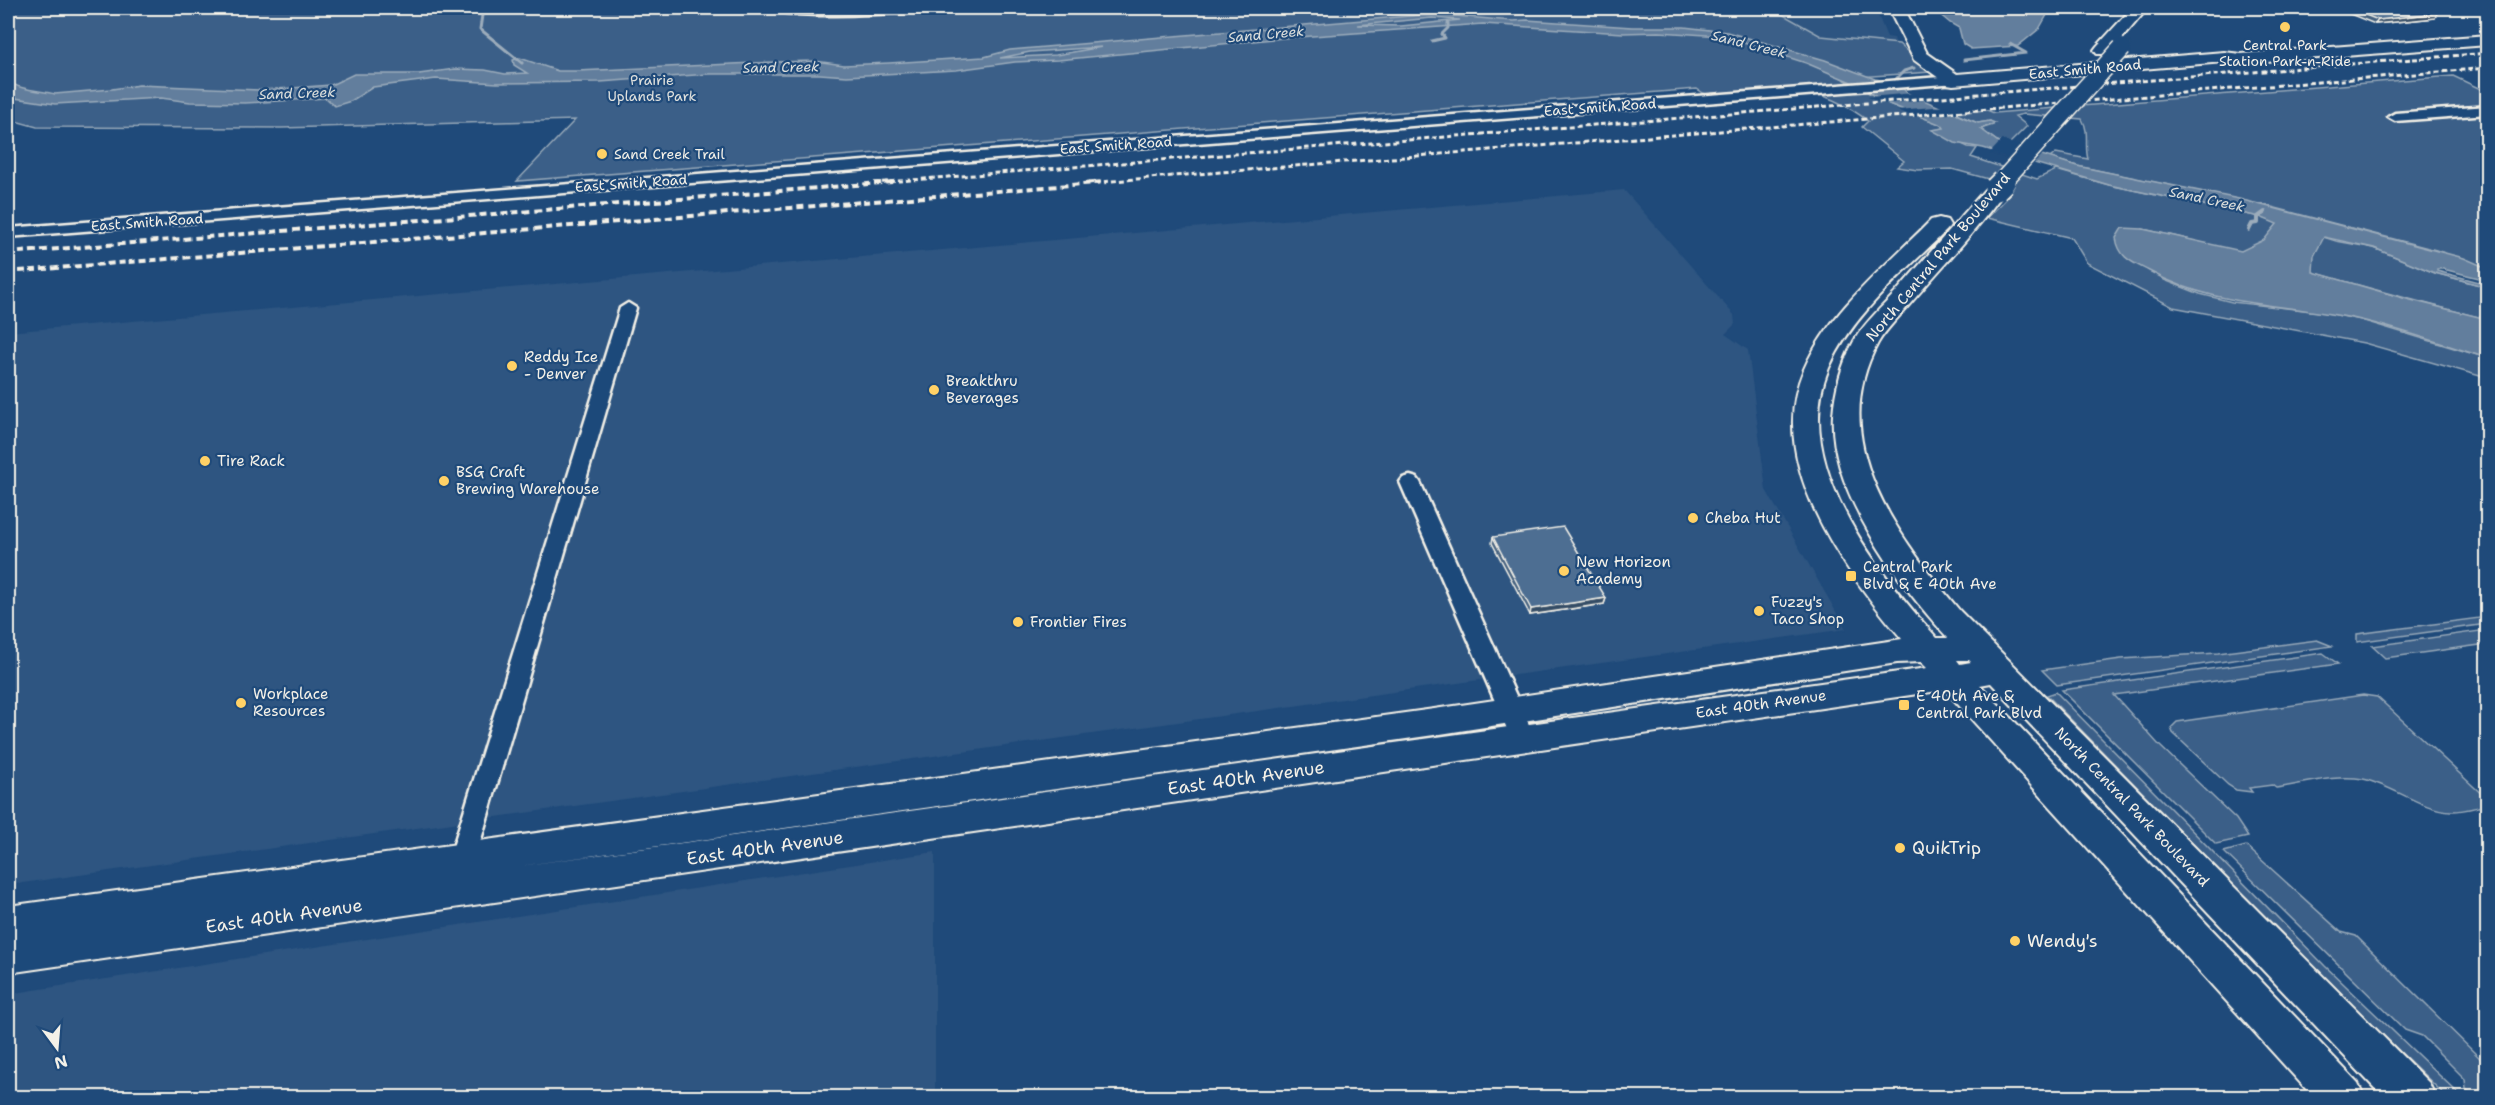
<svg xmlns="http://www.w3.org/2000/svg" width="2495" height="1105" font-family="'Shantell Sans',sans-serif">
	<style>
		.built { fill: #2d5581 }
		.green { fill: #3a5f88; stroke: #97a8b8; stroke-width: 1.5 }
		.water { fill: #627e9d; stroke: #9cacbb; stroke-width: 1.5; fill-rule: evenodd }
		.pier { fill: #1f4a7a }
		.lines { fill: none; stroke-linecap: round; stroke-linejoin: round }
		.stream-far1 { stroke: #9cacbb; stroke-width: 3 }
		.stream { stroke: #9cacbb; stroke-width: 4 }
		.street-casing { stroke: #f4f1e8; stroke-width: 5 }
		.secondary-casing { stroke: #f4f1e8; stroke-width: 4 }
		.street { fill: #1f4a7a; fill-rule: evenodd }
		.secondary { fill: #1f4a7a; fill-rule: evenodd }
		.rail-far1 { stroke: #f4f1e8; stroke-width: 3; stroke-dasharray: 5 3; stroke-linecap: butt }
		.rail { stroke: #f4f1e8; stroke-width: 4; stroke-dasharray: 7 4; stroke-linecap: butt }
		.secondary-bridge-far1-casing { stroke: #f4f1e8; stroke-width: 21; stroke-linecap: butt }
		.secondary-bridge-casing { stroke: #f4f1e8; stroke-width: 27; stroke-linecap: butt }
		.secondary-bridge-far1 { stroke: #1f4a7a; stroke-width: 18 }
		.secondary-bridge { stroke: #1f4a7a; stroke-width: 23 }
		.wall { fill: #425f7e; stroke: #f4f1e8; stroke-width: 1.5 }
		.shaded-wall { fill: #364d66; stroke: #f4f1e8; stroke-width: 1.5 }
		.building { fill: #4d6e92; stroke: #f4f1e8; stroke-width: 1.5 }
		.poi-dot { fill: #ffd166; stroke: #1f4a7a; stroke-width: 2 }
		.labels { text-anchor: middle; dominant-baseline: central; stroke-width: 4.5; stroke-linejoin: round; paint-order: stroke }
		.far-water-label { font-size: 14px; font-style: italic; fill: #dee0dd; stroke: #1f4a7a }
		.far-poi-label { font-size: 14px; fill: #f4f1e8; stroke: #1f4a7a }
		.far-street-label { font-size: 14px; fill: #f4f1e8; stroke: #1f4a7a }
		.far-park-label { font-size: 14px; fill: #e1e2de; stroke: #1f4a7a }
		.street-label { font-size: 15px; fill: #f4f1e8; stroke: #1f4a7a }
		.poi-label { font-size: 15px; fill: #f4f1e8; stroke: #1f4a7a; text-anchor: start }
		.near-street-label { font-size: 18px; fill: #f4f1e8; stroke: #1f4a7a }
		.near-poi-label { font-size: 18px; fill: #f4f1e8; stroke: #1f4a7a; text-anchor: start }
	</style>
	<rect width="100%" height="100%" fill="#1f4a7a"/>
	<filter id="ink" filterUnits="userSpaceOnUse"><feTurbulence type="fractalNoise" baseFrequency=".0167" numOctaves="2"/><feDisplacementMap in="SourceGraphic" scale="12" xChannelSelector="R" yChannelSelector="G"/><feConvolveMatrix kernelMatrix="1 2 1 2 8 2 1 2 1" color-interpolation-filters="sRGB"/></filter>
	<g filter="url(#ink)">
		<!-- built -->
		<path class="built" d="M 1735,8 L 1875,8 L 1887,37 L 1894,38 L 1896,44 L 1827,38 L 1811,32 L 1773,9 L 1756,11 Z
			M 1624,190 L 1734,315 L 1735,324 L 1725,334 L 1748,350 L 1766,490 L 1846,629 L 8,885 L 8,332 Z
			M 935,852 L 935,1097 L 8,1097 L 8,994 Z"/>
		<!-- green -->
		<path class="green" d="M 8,8 L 761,8 L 783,11 L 832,13 L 1019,8 L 1735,8 L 1756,11 L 1773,9 L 1821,36 L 1899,44 L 1930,72 L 1842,78 L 1889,104 L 1942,125 L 1945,128 L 1933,130 L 1968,147 L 1977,148 L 1971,157 L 2037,179 L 2056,170 L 2109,185 L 2260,217 L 2336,241 L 2374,248 L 2435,273 L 2487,287 L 2487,319 C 2372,291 2259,254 2143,229 L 2164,280 L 2200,294 L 2232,302 L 2322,312 L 2361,320 L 2487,358 L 2487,378 L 2364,343 L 2173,307 L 2087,263 L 2072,238 L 1987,218 L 2006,199 L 2014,186 L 1952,169 L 1918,170 L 1897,167 L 1904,161 L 1862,127 L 1868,121 C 1849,106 1821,92 1797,89 C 1771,85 1719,107 1697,89 L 517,181 L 575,120 L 281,128 L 37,127 L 8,119 Z
			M 2453,76 L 2487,92 L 2487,268 L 2436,250 L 2264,205 L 2077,166 L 2050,158 L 2056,153 L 2088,159 C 2084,145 2090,133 2082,119 L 2023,114 L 2015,116 L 2027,126 L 2008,145 L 1997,141 L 1980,129 L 1993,125 L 1990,121 L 1978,123 L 1954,113 L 1987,110 L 1994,113 Z
			M 2487,617 L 2487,624 L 2357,642 L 2357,634 Z
			M 2487,630 L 2487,644 L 2385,658 L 2372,646 Z
			M 2317,640 L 2332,646 L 2057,685 L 2042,670 L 2121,659 L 2218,653 Z
			M 2323,653 L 2338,664 L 2114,695 L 2159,745 L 2236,819 L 2248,837 L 2216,844 L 2062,690 Z
			M 2056,692 L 2325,966 L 2462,1097 L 2447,1097 L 2323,977 L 2047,695 Z
			M 2363,695 L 2377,697 L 2388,707 L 2487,799 L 2487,805 C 2476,807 2462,812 2451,811 C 2424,811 2392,785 2363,779 C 2335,774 2304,784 2276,788 L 2272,785 L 2249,788 L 2252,792 L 2236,790 L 2228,785 L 2173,733 L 2171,728 L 2177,722 Z
			M 2246,846 L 2341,932 L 2356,936 L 2487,1065 L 2487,1097 L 2475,1097 L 2466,1089 L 2465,1079 L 2422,1036 L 2405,1030 L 2224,852 Z"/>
		<!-- water -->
		<path class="water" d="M 1932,8 L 2045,8 L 2047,15 L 2039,29 L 2018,46 L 1971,49 L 1963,44 L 1959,28 L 1950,23 Z
			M 1433,14 L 1513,21 L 1527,20 L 1632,27 L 1684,27 L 1727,32 L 1825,60 L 1875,79 L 1898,83 L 1907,93 L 1965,118 L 1978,123 L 1990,121 L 1995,123 L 1981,129 L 1997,141 L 2077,166 L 2239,199 L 2464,258 L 2487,268 L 2487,280 L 2443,269 L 2437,269 L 2437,271 L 2487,284 L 2487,287 L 2435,273 L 2374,248 L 2324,237 L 2314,256 L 2313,272 L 2403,298 L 2487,319 L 2487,358 C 2445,345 2404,330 2361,320 C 2289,303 2215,308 2149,271 C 2132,262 2119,258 2116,238 L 2122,228 L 2143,229 L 2241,251 L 2264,240 L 2277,224 L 2260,217 L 2109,185 L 1983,148 L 1955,143 L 1932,130 L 1944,128 L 1942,125 L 1889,104 L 1851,82 L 1806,63 L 1722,36 L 1659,32 L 1623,33 L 1483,24 L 1284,38 L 1058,60 L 1015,62 L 956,70 L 847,76 L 820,74 L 709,74 L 600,82 L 497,83 L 436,79 L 373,87 L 351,101 L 335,106 L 326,98 L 245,103 L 190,102 L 161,98 L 55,104 L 8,97 L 8,80 C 19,91 40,90 55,94 L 112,89 L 139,85 L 259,90 L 292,88 L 331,85 L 354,74 L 419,74 L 455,69 L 485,70 L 505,74 L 527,73 L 514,65 L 513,60 L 520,58 L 558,71 L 577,71 L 774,62 L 815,61 L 844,65 L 889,63 L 984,57 L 1010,50 ZM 1432,18 L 1460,20 L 1401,26 L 1358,25 ZM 1102,47 L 1056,55 L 1000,58 L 1030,52 Z"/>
		<!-- pier -->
		<path class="pier" d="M 1914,93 L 1929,100 L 1881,104 L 1868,97 Z
			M 1946,106 L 1961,113 L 1915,117 L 1896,110 Z
			M 2002,140 L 2044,153 L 2033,165 L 1990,153 Z"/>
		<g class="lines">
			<!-- stream-far1 -->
			<path class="stream-far1" d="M 483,8 L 480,29 L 522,63
				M 1432,41 L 1445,38 L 1442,34 L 1448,28 L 1448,23
				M 1964,60 L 2026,53 L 2010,44
				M 1891,84 L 1904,71 L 1914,68"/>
			<!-- stream -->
			<path class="stream" d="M 2249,230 L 2252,224 L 2258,223 L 2258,217 L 2265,212"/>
			<defs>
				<path id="street" d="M 769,8 L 948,8 L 942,11 C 915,12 784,21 769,8 Z
					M 1953,76 L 1959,80 L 1957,83 L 8,237 L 8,228 Z
					M 2488,106 L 2488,114 L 2395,121 L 2388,117 L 2395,113 Z
					M 628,303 L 636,308 L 475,860 L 471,868 L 462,871 L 453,868 L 449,860 L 620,308 Z
					M 1410,476 L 1417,478 L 1420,482 L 1535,738 L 1532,745 L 1523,747 L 1514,745 L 1511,738 L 1400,482 L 1403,478 Z"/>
				<path id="secondary" d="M 1888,8 L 1904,8 L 1927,53 L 1957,74 L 2224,52 L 2241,54 L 2488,35 L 2488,45 L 2241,64 L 2224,62 L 1953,85 L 1947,84 L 1914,60 Z
					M 2132,8 L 2148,8 L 2109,54 L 2097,54 L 2094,50 L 2097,46 Z
					M 1996,183 L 2003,185 L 2006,189 C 1978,230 1942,266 1910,304 C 1900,316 1886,329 1878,343 C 1824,442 1899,538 1960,611 L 2429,1083 L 2436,1098 L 2384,1098 L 1991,683 L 1980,685 L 2358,1083 L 2365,1098 L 2314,1098 L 1945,690 L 8,973 L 8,906 L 1434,709 L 1902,639 C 1845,572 1763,461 1804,369 C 1830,310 1887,265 1931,220 L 1939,218 L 1947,220 L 1950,225 L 1947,230 C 1906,271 1853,313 1829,368 C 1789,463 1878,572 1937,638 L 1948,638 C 1899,585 1828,490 1833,415 C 1835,389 1842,363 1854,341 C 1864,323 1882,307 1896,292 C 1927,256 1958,220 1989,185 ZM 1957,660 L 1969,660 L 1971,662 L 1960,664 ZM 1921,662 L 1927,668 L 512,867 L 1434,735 L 1897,663 Z"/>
			</defs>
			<!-- street casing -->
			<use href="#street" class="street-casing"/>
			<!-- secondary casing -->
			<use href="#secondary" class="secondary-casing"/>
			<!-- street -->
			<use href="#street" class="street"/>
			<!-- secondary -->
			<use href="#secondary" class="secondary"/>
			<!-- rail-far1 -->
			<path class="rail-far1" d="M 874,183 L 2488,53
				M 1088,183 L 2488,68"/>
			<!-- rail -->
			<path class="rail" d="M 8,253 L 893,182
				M 8,272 L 1107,182"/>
			<defs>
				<path id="secondary-bridge-far1" d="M 2001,183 L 2122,48"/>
				<path id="secondary-bridge" d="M 1996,189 L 2003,182"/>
			</defs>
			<!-- secondary-bridge-far1 casing -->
			<use href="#secondary-bridge-far1" class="secondary-bridge-far1-casing"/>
			<!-- secondary-bridge casing -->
			<use href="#secondary-bridge" class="secondary-bridge-casing"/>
			<!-- secondary-bridge-far1 -->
			<use href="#secondary-bridge-far1" class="secondary-bridge-far1"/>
			<!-- secondary-bridge -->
			<use href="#secondary-bridge" class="secondary-bridge"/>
		</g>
		<!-- wall -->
		<path class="wall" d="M 2335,8 L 2422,8 L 2437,13 L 2435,18 L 2375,24 Z
			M 1493,537 L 1606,598 L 1604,604 L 1530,615 L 1492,543 Z"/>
		<!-- shaded-wall -->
		<path class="shaded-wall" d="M 2437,13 L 2435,18 L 2375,24 L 2378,20 Z
			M 1606,598 L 1604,604 L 1530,615 L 1531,609 Z"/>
		<!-- building -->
		<path class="building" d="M 2348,8 L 2422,8 L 2437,13 L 2378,20 Z
			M 1563,527 L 1606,598 L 1531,609 L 1493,537 Z"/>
	</g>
	<!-- markers -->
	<g class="poi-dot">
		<circle cx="2285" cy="27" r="6"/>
		<circle cx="602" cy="154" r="6"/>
		<circle cx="512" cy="366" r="6"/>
		<circle cx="934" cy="390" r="6"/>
		<circle cx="205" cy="461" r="6"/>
		<circle cx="444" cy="481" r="6"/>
		<circle cx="1693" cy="518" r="6"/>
		<circle cx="1564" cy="571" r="6"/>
		<rect x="1845" y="570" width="12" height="12" rx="3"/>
		<circle cx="1759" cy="611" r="6"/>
		<circle cx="1018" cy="622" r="6"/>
		<circle cx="241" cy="703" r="6"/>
		<rect x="1898" y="699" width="12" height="12" rx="3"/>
		<circle cx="1900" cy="848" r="6"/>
		<circle cx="2015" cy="941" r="6"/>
	</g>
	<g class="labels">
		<!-- far-water labels -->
		<g class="far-water-label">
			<text transform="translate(1266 34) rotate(-5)">Sand Creek</text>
			<text transform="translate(1749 44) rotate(14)">Sand Creek</text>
			<text transform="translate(781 67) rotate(-1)">Sand Creek</text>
			<text transform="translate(297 93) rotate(-2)">Sand Creek</text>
			<text transform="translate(2207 199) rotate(12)">Sand Creek</text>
		</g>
		<!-- far-poi labels -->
		<g class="far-poi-label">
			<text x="2285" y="45">Central Park<tspan x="2285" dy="16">Station Park-n-Ride</tspan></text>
			<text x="614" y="154" text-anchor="start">Sand Creek Trail</text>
		</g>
		<!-- far-street labels -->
		<g class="far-street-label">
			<text transform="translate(2085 69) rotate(-5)">East Smith Road</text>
			<text transform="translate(1600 107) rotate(-4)">East Smith Road</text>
			<text transform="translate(1116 145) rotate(-4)">East Smith Road</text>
			<text transform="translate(631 183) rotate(-4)">East Smith Road</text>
			<text transform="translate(147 222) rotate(-4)">East Smith Road</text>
		</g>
		<!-- far-park labels -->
		<g class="far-park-label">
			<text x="652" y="80">Prairie<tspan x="652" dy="16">Uplands Park</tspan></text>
		</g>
		<!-- street labels -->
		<g class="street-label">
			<text transform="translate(1938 257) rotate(-50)">North Central Park Boulevard</text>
			<text transform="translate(1761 704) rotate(-8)">East 40th Avenue</text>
			<text transform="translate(2132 807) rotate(46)">North Central Park Boulevard</text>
		</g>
		<!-- poi labels -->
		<g class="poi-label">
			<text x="524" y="357">Reddy Ice<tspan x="524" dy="17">- Denver</tspan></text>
			<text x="946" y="381">Breakthru<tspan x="946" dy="17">Beverages</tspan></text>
			<text x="217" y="461">Tire Rack</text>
			<text x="456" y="472">BSG Craft<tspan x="456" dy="17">Brewing Warehouse</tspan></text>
			<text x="1705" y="518">Cheba Hut</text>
			<text x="1576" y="562">New Horizon<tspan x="1576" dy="17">Academy</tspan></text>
			<text x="1863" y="567">Central Park<tspan x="1863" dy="17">Blvd &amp; E 40th Ave</tspan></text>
			<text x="1771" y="602">Fuzzy's<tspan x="1771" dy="17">Taco Shop</tspan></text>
			<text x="1030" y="622">Frontier Fires</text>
			<text x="253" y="694">Workplace<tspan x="253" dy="17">Resources</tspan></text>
			<text x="1916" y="696">E 40th Ave &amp;<tspan x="1916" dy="17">Central Park Blvd</tspan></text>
		</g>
		<!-- near-street labels -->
		<g class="near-street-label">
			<text transform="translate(1246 778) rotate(-8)">East 40th Avenue</text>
			<text transform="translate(765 848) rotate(-8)">East 40th Avenue</text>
			<text transform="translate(284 916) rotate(-8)">East 40th Avenue</text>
		</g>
		<!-- near-poi labels -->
		<g class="near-poi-label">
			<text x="1912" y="848">QuikTrip</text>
			<text x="2027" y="941">Wendy's</text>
		</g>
	</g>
	<!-- margin -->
	<rect width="2495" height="1105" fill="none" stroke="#1f4a7a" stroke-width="30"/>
	<rect x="15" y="15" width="2465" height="1075" fill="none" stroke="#f4f1e8" stroke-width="2" filter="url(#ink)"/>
	<!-- north arrow -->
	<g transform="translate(57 1048) rotate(164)" stroke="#1f4a7a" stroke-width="4.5" paint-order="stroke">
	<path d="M0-4.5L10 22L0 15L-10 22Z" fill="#f4f1e8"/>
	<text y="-9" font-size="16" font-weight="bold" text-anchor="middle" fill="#f4f1e8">N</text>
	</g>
</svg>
